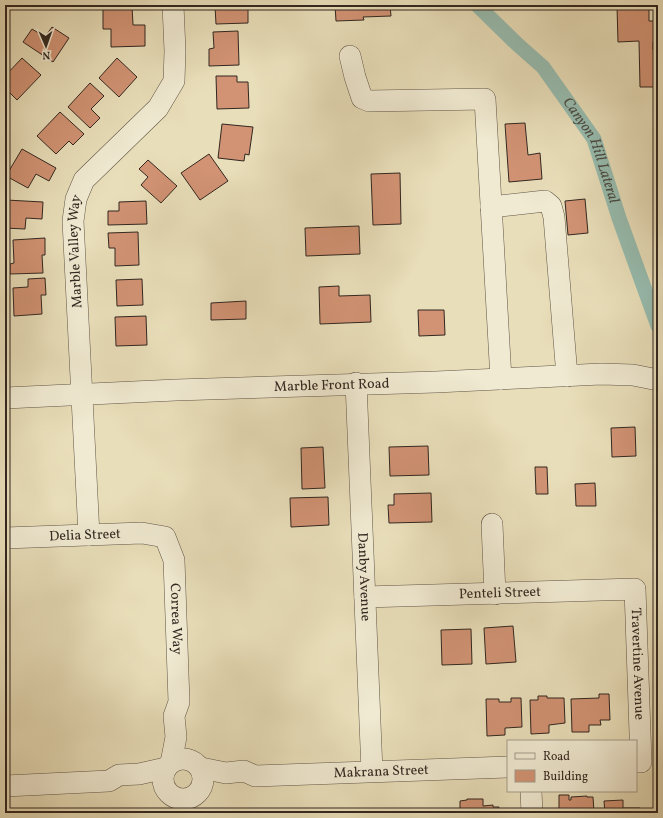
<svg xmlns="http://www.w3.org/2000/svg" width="663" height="818" font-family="Vollkorn,serif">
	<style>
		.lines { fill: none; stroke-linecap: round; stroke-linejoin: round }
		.canal { stroke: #97bcaf; stroke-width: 15 }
		.building { fill: #d19374; stroke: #322720 }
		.minor-casing { stroke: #605546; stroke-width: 22 }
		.minor { stroke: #f0ead2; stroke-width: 21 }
		.labels { text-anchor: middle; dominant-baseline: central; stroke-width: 3.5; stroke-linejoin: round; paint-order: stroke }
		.street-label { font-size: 14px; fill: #322720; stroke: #f0ead2 }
		.water-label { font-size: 15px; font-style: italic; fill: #4b4c44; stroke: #f0ead2 }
	</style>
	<rect width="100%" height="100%" fill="#e8deb9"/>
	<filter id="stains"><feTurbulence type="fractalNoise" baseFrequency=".005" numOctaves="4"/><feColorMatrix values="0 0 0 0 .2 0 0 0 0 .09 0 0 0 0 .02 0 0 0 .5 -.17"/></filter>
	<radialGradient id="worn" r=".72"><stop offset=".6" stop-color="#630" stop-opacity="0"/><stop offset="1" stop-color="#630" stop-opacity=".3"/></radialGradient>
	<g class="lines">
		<!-- canal -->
		<path class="canal" id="s1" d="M 477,5 L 517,44 L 543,67 L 594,139 L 619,218 L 658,326"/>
	</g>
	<!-- building -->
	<path class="building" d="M 39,5 L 68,5 L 68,8 L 39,9 Z
		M 206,5 L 248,5 L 248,23 L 216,24 L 215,6 L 206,6 Z
		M 335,5 L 390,5 L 391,16 L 363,17 L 364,20 L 336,21 Z
		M 132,6 L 133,25 L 145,25 L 145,46 L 111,47 L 111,29 L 103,29 L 103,7 Z
		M 617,7 L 649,7 L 649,21 L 656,21 L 657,41 L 653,42 L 653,50 L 658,50 L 658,87 L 640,87 L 639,41 L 618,42 Z
		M 52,27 L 69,38 L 53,62 L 23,42 L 32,29 L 45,37 Z
		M 238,31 L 239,65 L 209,66 L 209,49 L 214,48 L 213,32 Z
		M 22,58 L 41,75 L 17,100 L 5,88 L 5,76 Z
		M 117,58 L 137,77 L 119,97 L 99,78 Z
		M 216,76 L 237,76 L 237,82 L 248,82 L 249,108 L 217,109 Z
		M 90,83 L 104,96 L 91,109 L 100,118 L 90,128 L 68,107 Z
		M 60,112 L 84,134 L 73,145 L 69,141 L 56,154 L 37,136 Z
		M 525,123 L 528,155 L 540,153 L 542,179 L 509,182 L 505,124 Z
		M 222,124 L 253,127 L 249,155 L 245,154 L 244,161 L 218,158 Z
		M 22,149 L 56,168 L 49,181 L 36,174 L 28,188 L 6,176 Z
		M 209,154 L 228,181 L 200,200 L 181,173 Z
		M 148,160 L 177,186 L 161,203 L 141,185 L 148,177 L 139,169 Z
		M 400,173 L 401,224 L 373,225 L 371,174 Z
		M 585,199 L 588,233 L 568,235 L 565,201 Z
		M 6,200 L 43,202 L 42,219 L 26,218 L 25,229 L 5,228 Z
		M 146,201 L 147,224 L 108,225 L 108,211 L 119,211 L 119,202 Z
		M 359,226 L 360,254 L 306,256 L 305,228 Z
		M 138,232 L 139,265 L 115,266 L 115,248 L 109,248 L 108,233 Z
		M 45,238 L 45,255 L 42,255 L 43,273 L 10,274 L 10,264 L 14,263 L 13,240 Z
		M 45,278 L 46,295 L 41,295 L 42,314 L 14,316 L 13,288 L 28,287 L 28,279 Z
		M 142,279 L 143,305 L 117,306 L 116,280 Z
		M 339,286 L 339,296 L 370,295 L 371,322 L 320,324 L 319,287 Z
		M 246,301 L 246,319 L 211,320 L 211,303 Z
		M 418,310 L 444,310 L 445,335 L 419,336 Z
		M 146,316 L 147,345 L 116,346 L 115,317 Z
		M 635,427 L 636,456 L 612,457 L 611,428 Z
		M 428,446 L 429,475 L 390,476 L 389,447 Z
		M 323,447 L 325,488 L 302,489 L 301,448 Z
		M 535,467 L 547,467 L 548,494 L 536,494 Z
		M 595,483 L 596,506 L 576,506 L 575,484 Z
		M 431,493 L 432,522 L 389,523 L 388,505 L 394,505 L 394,494 Z
		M 328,497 L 329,525 L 291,527 L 290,498 Z
		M 513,626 L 516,662 L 486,664 L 484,628 Z
		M 471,629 L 472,664 L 442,665 L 441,630 Z
		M 599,694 L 609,694 L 610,720 L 600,720 L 601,725 L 589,725 L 589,732 L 572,732 L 571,699 L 599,698 Z
		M 538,696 L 547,696 L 547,698 L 564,698 L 565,723 L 549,725 L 549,733 L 531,734 L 530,700 L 538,700 Z
		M 511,698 L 521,698 L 522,727 L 505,728 L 505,735 L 487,736 L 486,699 L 499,699 L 499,702 L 511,702 Z
		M 559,795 L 569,795 L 569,800 L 571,800 L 571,797 L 587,796 L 587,797 L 593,797 L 594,812 L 588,812 L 588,813 L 559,813 Z
		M 467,799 L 483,799 L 483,806 L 493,805 L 493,807 L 499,807 L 499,813 L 460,813 L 460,801 L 467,800 Z
		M 623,800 L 623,808 L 640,808 L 640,813 L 605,813 L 604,801 Z"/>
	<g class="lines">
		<defs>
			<g id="minor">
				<path d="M 350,56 L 355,77 L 362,98 L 369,101 L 485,99 L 501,379"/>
				<path d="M 491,207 L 545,201 L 551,206 L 554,217 L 567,376"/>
				<path id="s2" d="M 356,383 L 372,771"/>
				<path id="s3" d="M 5,398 L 176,390 L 436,382 L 601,374 L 633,375 L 658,380"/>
				<path d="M 492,524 L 495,594"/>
				<path id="s4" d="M 89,535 L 73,221 L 76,199 L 84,180 L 158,108 L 174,81 L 175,51 L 173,5"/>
				<path id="s5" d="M 5,538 L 142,533 L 165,537 L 174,560 L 179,702 L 174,716 L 176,737 L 171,763"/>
				<path id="s6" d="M 365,597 L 635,589 L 641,762 L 636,762"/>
				<circle cx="183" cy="779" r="20"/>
				<path id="s7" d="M 201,768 L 226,773 L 244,771 L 255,776 L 508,767"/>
				<path d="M 5,786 L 109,781 L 119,775 L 139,774 L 166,768"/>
				<path d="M 531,791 L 532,813"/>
			</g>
		</defs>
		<!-- minor casing -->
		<use href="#minor" class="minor-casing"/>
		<!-- minor -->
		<use href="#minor" class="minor"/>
	</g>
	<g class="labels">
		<!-- street labels -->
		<g class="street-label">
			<text stroke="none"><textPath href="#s4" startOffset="284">Marble Valley Way</textPath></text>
			<text stroke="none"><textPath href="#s3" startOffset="327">Marble Front Road</textPath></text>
			<text stroke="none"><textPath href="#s5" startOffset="80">Delia Street</textPath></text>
			<text stroke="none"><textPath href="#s2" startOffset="194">Danby Avenue</textPath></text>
			<text stroke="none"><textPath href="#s6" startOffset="135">Penteli Street</textPath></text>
			<text stroke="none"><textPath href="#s5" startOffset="244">Correa Way</textPath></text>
			<text stroke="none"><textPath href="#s6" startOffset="345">Travertine Avenue</textPath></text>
			<text stroke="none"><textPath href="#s7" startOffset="182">Makrana Street</textPath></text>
		</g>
		<!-- water labels -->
		<g class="water-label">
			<text stroke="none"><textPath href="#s1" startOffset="188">Canyon Hill Lateral</textPath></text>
		</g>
	</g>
	<!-- margin -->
	<rect width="663" height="818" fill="none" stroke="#e8deb9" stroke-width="20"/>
	<rect x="6" y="6" width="651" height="806" fill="none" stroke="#322720" stroke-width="2"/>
	<rect x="10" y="10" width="643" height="798" fill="none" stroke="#322720"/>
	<!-- legend -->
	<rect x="507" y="740" width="130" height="52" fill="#f0ead2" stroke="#a49c8b"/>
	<rect x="515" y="753" width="20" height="6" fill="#f0ead2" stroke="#a49c8b"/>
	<text x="543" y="760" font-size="12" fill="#322720">Road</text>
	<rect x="515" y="770" width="20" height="12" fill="#d19374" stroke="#a49c8b"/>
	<text x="543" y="780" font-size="12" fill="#322720">Building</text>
	<!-- north arrow -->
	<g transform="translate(46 46) rotate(178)" stroke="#f0ead2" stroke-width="3" paint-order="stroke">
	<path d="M0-3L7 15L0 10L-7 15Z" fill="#322720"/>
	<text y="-6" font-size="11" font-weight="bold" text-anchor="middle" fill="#322720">N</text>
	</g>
	<rect width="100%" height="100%" filter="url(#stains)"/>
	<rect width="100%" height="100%" fill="url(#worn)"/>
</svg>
